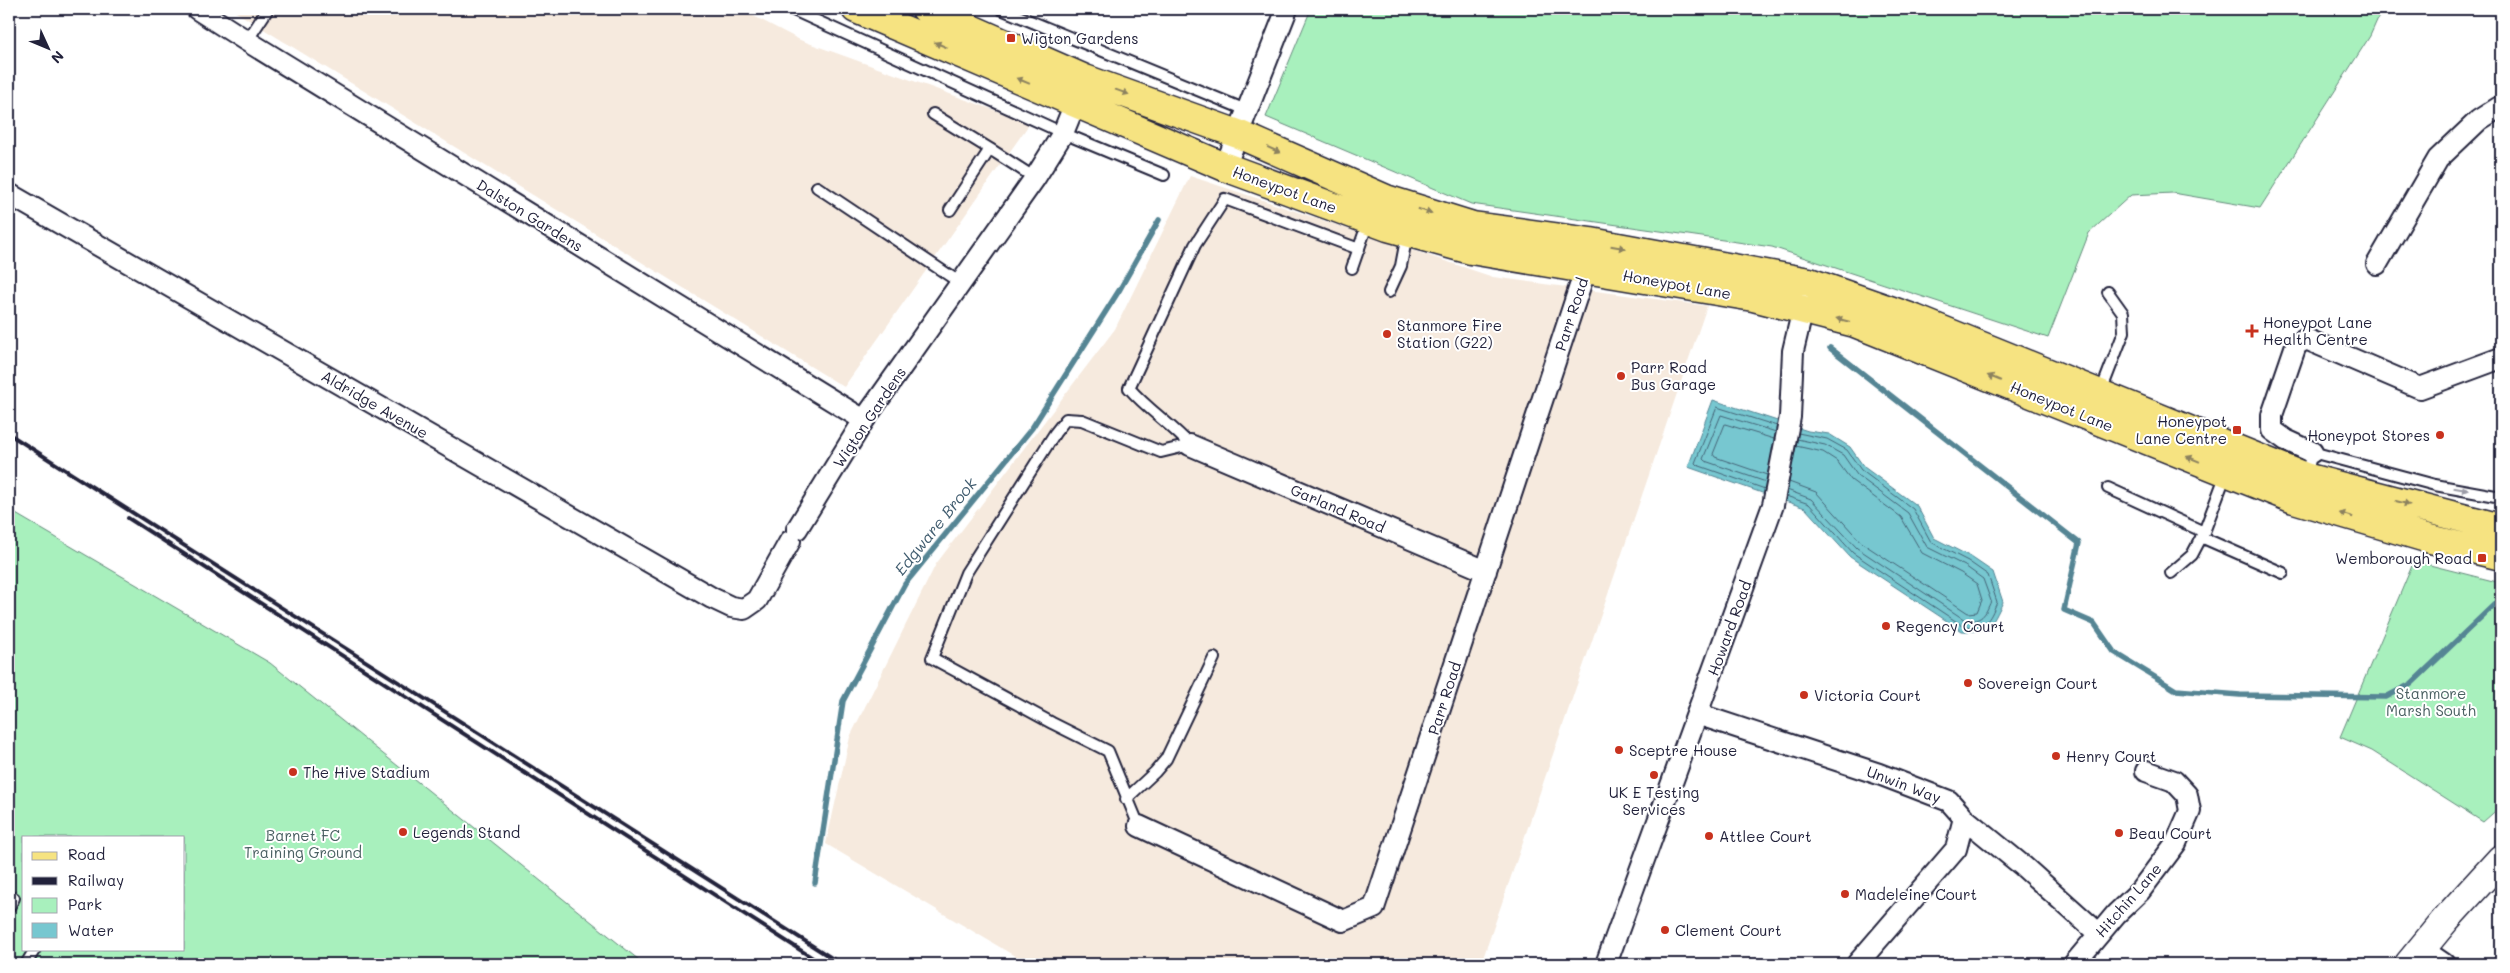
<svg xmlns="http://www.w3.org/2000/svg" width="2510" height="973" font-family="Mali,sans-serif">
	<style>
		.built { fill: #f6eade }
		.green { fill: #a8f0bd; stroke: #65897c; fill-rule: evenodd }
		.water { fill: #77c7d0; stroke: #558594 }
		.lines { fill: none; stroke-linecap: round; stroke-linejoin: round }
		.shore { stroke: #446477; stroke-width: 1 }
		.stream { stroke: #558594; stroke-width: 5.5 }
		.service-casing { stroke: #22223b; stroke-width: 14 }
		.minor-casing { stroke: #22223b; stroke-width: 24 }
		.secondary-casing { stroke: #22223b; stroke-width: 31 }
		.primary-casing { stroke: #22223b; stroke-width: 31 }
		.service { stroke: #fff; stroke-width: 10 }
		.minor { stroke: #fff; stroke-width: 20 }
		.secondary { stroke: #fff; stroke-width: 28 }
		.primary { stroke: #f6e381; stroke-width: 28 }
		.rail { stroke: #22223b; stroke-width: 4 }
		.oneway { fill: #8c825e }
		.oneway2 { fill: #9c9ca7 }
		.poi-dot { fill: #c8321e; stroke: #fff; stroke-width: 2 }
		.labels { text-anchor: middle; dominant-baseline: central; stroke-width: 4; stroke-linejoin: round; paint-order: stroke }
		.poi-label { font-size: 15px; fill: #22223b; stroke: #fff; text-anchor: start }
		.street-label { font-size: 15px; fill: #22223b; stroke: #fff }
		.park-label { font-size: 15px; fill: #4a6062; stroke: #fff }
		.water-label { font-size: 16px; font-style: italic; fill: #405c6f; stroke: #fff }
	</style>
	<rect width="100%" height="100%" fill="#fff"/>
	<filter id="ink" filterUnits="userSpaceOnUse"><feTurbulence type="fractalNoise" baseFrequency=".02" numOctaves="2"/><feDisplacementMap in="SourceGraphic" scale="10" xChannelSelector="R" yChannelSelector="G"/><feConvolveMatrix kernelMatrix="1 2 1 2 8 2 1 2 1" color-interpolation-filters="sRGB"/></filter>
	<g filter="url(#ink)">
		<!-- built -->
		<path class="built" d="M 231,9 L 740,9 L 800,40 L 1030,123 L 844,387 Z
			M 1190,176 L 1493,277 L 1707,306 L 1481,964 L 1028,964 L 826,844 L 850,737 L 936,564 L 1115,329 Z"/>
		<!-- green -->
		<path class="green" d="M 1311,9 L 2382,9 L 2370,36 L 2260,208 L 2173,193 L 2131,195 L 2089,233 L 2048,338 L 1772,247 L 1471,204 L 1266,117 Z
			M 9,510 L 270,663 L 639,960 L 635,964 L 9,964 ZM 24,837 L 184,837 L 184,949 L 24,949 Z
			M 2414,561 L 2501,583 L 2501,806 L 2483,822 L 2372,751 L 2340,737 Z"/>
		<!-- water -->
		<path class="water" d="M 1713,400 L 1808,431 L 1829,434 L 1850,447 L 1864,467 L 1917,506 L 1934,538 L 1971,557 L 1993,572 L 2003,602 C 1991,626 1990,633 1962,631 L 1850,557 L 1805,508 L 1688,467 Z"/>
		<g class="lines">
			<!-- shore -->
			<path class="shore" d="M 1767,475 L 1715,457 L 1713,454 L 1725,424 L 1774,439
				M 1766,482 L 1705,461 L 1703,459 L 1721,415 L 1776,432
				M 1789,482 L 1816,492 L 1862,543 L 1968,613 L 1977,612 L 1982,600 L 1977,584 L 1961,573 L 1922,553 L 1901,517 L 1851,480 L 1837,461 L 1823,452 L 1796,446
				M 1765,489 L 1697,465 L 1695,463 L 1717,407 L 1777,426
				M 1787,490 L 1811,499 L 1857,548 L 1965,620 C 1982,622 1985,615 1991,601 L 1983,579 L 1965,566 L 1927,547 L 1908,513 L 1857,475 L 1843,455 L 1825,445 L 1797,439
				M 1786,496 L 1809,504 L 1853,553 L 1963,626 C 1986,629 1989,621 1997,602 L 1988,575 L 1968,561 L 1931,542 L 1913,509 L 1861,470 L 1847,450 L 1827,439 L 1798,433"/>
			<!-- stream -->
			<path class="stream" d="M 1830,348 L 2079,543 L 2064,610 L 2094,623 L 2114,652 L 2176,690 L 2240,695 L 2386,697 L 2411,684 L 2498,601 L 2501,602
				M 815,883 L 843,701 L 905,584 L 1032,428 L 1120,289 L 1159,220"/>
			<defs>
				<path id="service" d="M 791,9 L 1063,133 L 1164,175
					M 1001,9 L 1246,110
					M 247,41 L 268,9
					M 933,114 L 990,149
					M 817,187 L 962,284
					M 950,210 L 990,149 L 1035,178
					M 1352,268 L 1368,222
					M 1389,292 L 1401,266 L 1407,234
					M 2100,394 L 2124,332 L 2123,313 L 2108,292
					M 1190,445 C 1171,424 1148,410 1129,388 L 1195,245 L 1225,199 L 1359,249
					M 2306,476 L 2312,452 L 2435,485 L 2501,497
					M 2108,488 L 2204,532
					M 2201,537 L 2283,573
					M 2171,573 L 2192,555 L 2204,532 L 2226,474
					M 1126,799 L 1155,772 L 1166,759 L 1214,658
					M 1139,826 L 1108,751 L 1052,723 L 932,658 L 966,573 L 1055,433 L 1066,419 L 1082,420 L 1161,452 L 1190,445
					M 9,907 L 14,898
					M 26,964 L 35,949"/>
				<path id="minor" d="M 197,9 L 247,41 L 864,420
					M 1225,167 L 1287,9
					M 9,194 L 712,598 L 731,607 L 744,609 L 757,600 L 790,541
					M 2377,264 L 2438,159 L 2479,120 L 2501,106
					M 1190,445 L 1486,571
					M 2312,452 L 2286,440 L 2272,430 L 2272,415 L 2296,345 L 2306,339 L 2420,388 L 2501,358
					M 797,529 L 864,420 L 1035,178 L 1063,133 L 1080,91
					M 1697,714 L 1879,774 L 1949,801 L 1964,818 L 2023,866 L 2099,934
					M 1139,826 L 1343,921 L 1374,908 L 1586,268 L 1588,256
					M 2422,949 L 2444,964
					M 1606,964 L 1773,505 L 1790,417 L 1793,351 L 1806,296
					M 1857,964 L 1956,849 L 1964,818
					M 2074,964 L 2116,914 L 2140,891 L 2176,843 L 2190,811 L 2187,795 L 2174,781 L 2146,771"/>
				<path id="secondary" d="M 2409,964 L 2446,919 L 2501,859"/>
				<path id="primary" d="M 856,9 L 1225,167 L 1388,227 L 1471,250 L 1753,297 L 1855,323 L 2294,499 L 2426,538 L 2501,556
					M 926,9 L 1085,79 L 1238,134 L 1386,199 L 1473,226 L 1591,242 L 1809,282 L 1915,319 L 2305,477 L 2501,528"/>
			</defs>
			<!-- service casing -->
			<use href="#service" class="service-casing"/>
			<!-- minor casing -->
			<use href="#minor" class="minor-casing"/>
			<!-- secondary casing -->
			<use href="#secondary" class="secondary-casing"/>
			<!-- primary casing -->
			<use href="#primary" class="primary-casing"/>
			<!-- service -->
			<use href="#service" class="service"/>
			<!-- minor -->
			<use href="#minor" class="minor"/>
			<!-- secondary -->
			<use href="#secondary" class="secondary"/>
			<!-- primary -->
			<use href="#primary" class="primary"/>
			<!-- rail -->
			<path class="rail" d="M 9,434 L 841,964
				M 128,518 L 822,964"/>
		</g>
		<!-- one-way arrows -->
		<defs><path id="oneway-solid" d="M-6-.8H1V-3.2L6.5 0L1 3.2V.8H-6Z" transform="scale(1.25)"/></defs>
		<g class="oneway">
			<use href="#oneway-solid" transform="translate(941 45) rotate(-157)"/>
			<use href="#oneway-solid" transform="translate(1023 81) rotate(-157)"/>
			<use href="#oneway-solid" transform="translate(1122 92) rotate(20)"/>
			<use href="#oneway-solid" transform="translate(1274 150) rotate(24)"/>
			<use href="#oneway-solid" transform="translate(1425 211) rotate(17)"/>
			<use href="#oneway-solid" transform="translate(1618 247) rotate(10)"/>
			<use href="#oneway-solid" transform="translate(1843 320) rotate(-165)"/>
			<use href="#oneway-solid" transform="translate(1994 378) rotate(-158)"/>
			<use href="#oneway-solid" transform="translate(2193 459) rotate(-158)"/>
			<use href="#oneway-solid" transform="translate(2403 503) rotate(15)"/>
			<use href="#oneway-solid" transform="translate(2346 515) rotate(-163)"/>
		</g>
		<use class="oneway2" href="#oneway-solid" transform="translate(2461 489) rotate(10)"/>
	</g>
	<!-- markers -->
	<g class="poi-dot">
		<rect x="1006" y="33" width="10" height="10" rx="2.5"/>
		<path d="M2249.5 323.5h5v5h5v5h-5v5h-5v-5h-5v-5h5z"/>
		<circle cx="1387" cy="334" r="5"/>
		<circle cx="1621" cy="376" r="5"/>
		<rect x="2232" y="425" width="10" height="10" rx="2.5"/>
		<circle cx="2440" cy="435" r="5"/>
		<rect x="2477" y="553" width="10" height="10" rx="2.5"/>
		<circle cx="1886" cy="626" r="5"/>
		<circle cx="1968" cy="683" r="5"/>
		<circle cx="1804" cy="695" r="5"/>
		<circle cx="1619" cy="750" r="5"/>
		<circle cx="2056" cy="756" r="5"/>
		<circle cx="293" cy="772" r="5"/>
		<circle cx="1654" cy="775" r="5"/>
		<circle cx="403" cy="832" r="5"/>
		<circle cx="2119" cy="833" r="5"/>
		<circle cx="1709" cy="836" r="5"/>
		<circle cx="1845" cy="894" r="5"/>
		<circle cx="1665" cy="930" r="5"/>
	</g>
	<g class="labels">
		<!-- poi labels -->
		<g class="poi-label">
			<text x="1021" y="38">Wigton Gardens</text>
			<text x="2263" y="322">Honeypot Lane<tspan x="2263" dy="17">Health Centre</tspan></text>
			<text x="1397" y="325">Stanmore Fire<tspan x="1397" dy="17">Station (G22)</tspan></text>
			<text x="1631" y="367">Parr Road<tspan x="1631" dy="17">Bus Garage</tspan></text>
			<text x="2227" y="421" text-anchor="end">Honeypot<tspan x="2227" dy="17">Lane Centre</tspan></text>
			<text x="2430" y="435" text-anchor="end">Honeypot Stores</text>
			<text x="2472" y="558" text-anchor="end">Wemborough Road</text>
			<text x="1896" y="626">Regency Court</text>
			<text x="1978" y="683">Sovereign Court</text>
			<text x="1814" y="695">Victoria Court</text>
			<text x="1629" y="750">Sceptre House</text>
			<text x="2066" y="756">Henry Court</text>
			<text x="303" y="772">The Hive Stadium</text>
			<text x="1654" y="792" text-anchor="middle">UK E Testing<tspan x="1654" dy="17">Services</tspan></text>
			<text x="413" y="832">Legends Stand</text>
			<text x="2129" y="833">Beau Court</text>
			<text x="1719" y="836">Attlee Court</text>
			<text x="1855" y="894">Madeleine Court</text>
			<text x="1675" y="930">Clement Court</text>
		</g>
		<!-- street labels -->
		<g class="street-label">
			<text transform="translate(1285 189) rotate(20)">Honeypot Lane</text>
			<text transform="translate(530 215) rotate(32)">Dalston Gardens</text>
			<text transform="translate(1677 284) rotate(10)">Honeypot Lane</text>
			<text transform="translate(1571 314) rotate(-72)">Parr Road</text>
			<text transform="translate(375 404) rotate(30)">Aldridge Avenue</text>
			<text transform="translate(2062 406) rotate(22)">Honeypot Lane</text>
			<text transform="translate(869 417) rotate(-56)">Wigton Gardens</text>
			<text transform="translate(1338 508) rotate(23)">Garland Road</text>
			<text transform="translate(1729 628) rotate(-70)">Howard Road</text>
			<text transform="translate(1444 698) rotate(-72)">Parr Road</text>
			<text transform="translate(1904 784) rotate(21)">Unwin Way</text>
			<text transform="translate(2128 900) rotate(-49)">Hitchin Lane</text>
		</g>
		<!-- park labels -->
		<g class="park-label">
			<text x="2431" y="693">Stanmore<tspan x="2431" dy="17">Marsh South</tspan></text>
			<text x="303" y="835">Barnet FC<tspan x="303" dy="17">Training Ground</tspan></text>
		</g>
		<!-- water labels -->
		<g class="water-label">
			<text transform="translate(935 526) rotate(-51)">Edgware Brook</text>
		</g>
	</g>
	<!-- margin -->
	<rect width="2510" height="973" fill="none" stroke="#fff" stroke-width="30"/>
	<rect x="15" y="15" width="2480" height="943" fill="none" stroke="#22223b" stroke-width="2" filter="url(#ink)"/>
	<!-- legend -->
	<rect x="22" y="836" width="162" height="115" fill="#ffffff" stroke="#a7a7b1"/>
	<rect x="32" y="852" width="25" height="8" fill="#f6e381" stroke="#a7a7b1"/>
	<text x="68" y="860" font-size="15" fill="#22223b">Road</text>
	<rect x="32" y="877" width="25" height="8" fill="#22223b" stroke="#a7a7b1"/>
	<text x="68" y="886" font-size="15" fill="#22223b">Railway</text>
	<rect x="32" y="898" width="25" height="15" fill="#a8f0bd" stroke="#a7a7b1"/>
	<text x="68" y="910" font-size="15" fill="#22223b">Park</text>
	<rect x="32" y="923" width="25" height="15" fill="#77c7d0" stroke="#a7a7b1"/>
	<text x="68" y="936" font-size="15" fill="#22223b">Water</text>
	<!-- north arrow -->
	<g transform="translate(48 48) rotate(134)" stroke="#ffffff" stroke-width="4" paint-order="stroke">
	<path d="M0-4L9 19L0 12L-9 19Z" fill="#22223b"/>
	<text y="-8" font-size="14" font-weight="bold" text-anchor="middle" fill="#22223b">N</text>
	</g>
</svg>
